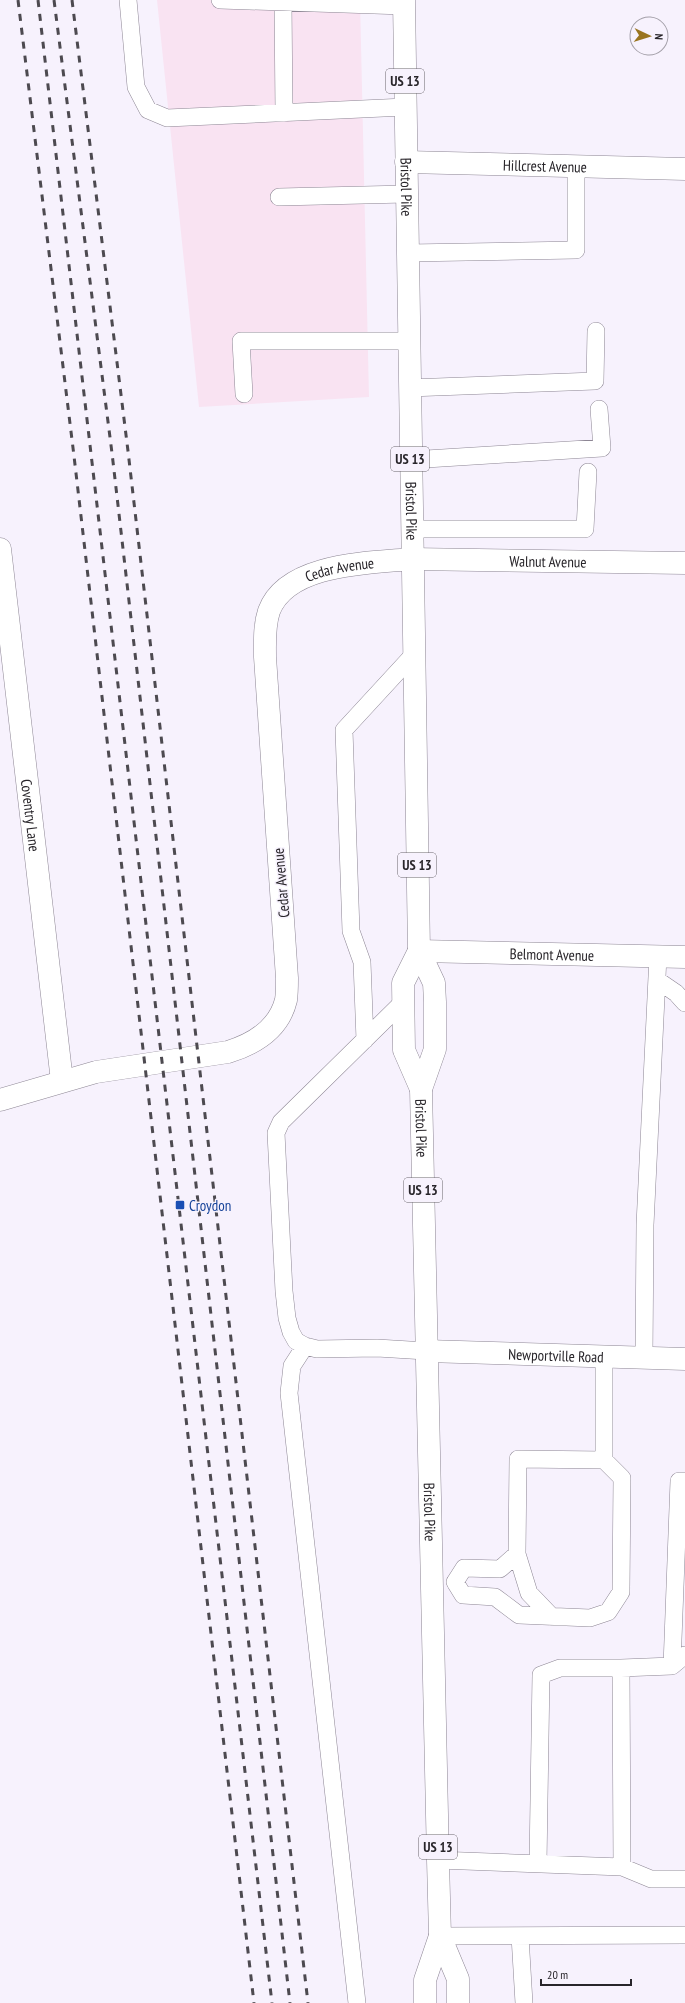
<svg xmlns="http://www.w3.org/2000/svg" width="685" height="2003" font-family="'PT Sans Narrow',sans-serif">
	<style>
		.commercial { fill: #f9e3f2 }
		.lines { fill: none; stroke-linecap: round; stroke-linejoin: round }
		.service-casing { stroke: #8d8694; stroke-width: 18 }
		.minor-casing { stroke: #8d8694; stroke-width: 23 }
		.secondary-casing { stroke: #8d8694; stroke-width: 23 }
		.primary-casing { stroke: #8d8694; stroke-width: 23 }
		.service { stroke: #fff; stroke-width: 17 }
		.minor { stroke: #fff; stroke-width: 22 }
		.secondary { stroke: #fff; stroke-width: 22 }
		.primary { stroke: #fff; stroke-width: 22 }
		.rail { stroke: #4d4a50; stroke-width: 3; stroke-dasharray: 7 7; stroke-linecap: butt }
		.transit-dot { fill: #1a4fb4; stroke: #f7f2fd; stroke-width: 1.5 }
		.labels { text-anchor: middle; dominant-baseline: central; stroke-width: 3; stroke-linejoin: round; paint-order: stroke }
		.shield { fill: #f7f2fd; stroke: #666269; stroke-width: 1 }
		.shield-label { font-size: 14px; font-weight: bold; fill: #28252a }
		.street-label { font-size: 15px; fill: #28252a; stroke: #f7f2fd }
		.transit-label { font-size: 15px; fill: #164399; stroke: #f7f2fd; text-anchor: start }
	</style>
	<rect width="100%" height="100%" fill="#f7f2fd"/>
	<!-- commercial -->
	<path class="commercial" d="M 157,0 L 360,0 L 369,397 L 199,407 Z"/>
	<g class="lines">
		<defs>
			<path id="service" d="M 128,0 L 136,87 L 148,110 L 167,118 L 405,107
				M 220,0 L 404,6
				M 283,2 L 284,113
				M 279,197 L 406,194
				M 409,253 L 576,250 L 576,166
				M 409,388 L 595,381 L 596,331
				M 244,394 L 241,341 L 409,341
				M 410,460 L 602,448 L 599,409
				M 411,529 L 585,529 L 588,472
				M 657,980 L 676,993 L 685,1003
				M 403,1002 L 281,1122 L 276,1133 L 284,1291 L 287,1318 L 291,1332 L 296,1341 L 305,1346 L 317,1349 L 377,1348 L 426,1351
				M 365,1040 L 362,962 L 351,931 L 344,730 L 414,654
				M 305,1346 L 292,1366 L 289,1393 L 357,2003
				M 644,1358 L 645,1225 L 658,956
				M 455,1582 L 463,1595 L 495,1597 L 519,1615 L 590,1618 L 608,1612 L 621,1592 L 622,1478 L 604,1460 L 604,1357
				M 455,1582 L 464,1568 L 500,1569 L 517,1554
				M 552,1617 L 529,1593 L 517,1554 L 518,1459 L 604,1460
				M 672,1666 L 679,1481 L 685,1481
				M 438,1860 L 622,1867 L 621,1668 L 672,1666 L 685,1655
				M 538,1863 L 541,1675 L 560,1668 L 621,1668
				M 622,1867 L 651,1879 L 685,1879
				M 440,1936 L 685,1935
				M 520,1936 L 524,2003"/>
			<g id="minor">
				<path id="s1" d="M 406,162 L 685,169"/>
				<path id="s2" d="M 0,549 L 62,1081"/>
				<path id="s3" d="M 412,559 L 685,563"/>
				<path id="s4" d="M 419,951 L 685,957"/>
			</g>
			<g id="secondary">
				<path id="s5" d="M 0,1100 L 96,1072 L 228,1052 C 254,1044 279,1029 286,1000 C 287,994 287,985 287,978 L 265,657 C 265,641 264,626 269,611 C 287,563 369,563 412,559"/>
				<path id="s6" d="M 426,1351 L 685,1359"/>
			</g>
			<g id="primary">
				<path id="s7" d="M 404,0 L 419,951 L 434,983 L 435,1002 L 435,1049 L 421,1089 L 438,1860 L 440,1936 L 458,1979 L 458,2003"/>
				<path d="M 419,951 L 403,983 L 404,1050 L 421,1089"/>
				<path d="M 425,2003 L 425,1980 L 440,1936"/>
			</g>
		</defs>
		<!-- service casing -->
		<use href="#service" class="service-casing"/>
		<!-- minor casing -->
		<use href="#minor" class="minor-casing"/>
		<!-- secondary casing -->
		<use href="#secondary" class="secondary-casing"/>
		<!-- primary casing -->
		<use href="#primary" class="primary-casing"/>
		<!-- service -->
		<use href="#service" class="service"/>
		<!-- minor -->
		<use href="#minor" class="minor"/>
		<!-- secondary -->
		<use href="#secondary" class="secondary"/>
		<!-- primary -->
		<use href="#primary" class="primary"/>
		<!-- rail -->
		<path class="rail" d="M 18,0 L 74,456 L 254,2003
			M 38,0 L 272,2003
			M 54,0 L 112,453 L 290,2003
			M 72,0 L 128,451 L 308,2003"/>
	</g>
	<!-- markers -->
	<rect class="transit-dot" x="175" y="1200" width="10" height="10" rx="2"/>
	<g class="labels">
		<!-- shield labels -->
		<g class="shield">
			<rect x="386" y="69" width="38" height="24" rx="3"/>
			<rect x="391" y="447" width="38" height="24" rx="3"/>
			<rect x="398" y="853" width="38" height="24" rx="3"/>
			<rect x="404" y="1178" width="38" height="24" rx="3"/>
			<rect x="419" y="1835" width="38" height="24" rx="3"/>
		</g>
		<g class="shield-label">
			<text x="405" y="81">US 13</text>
			<text x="410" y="459">US 13</text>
			<text x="417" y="865">US 13</text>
			<text x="423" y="1190">US 13</text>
			<text x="438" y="1847">US 13</text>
		</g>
		<!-- street labels -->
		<g class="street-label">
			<text stroke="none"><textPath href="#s1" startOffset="139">Hillcrest Avenue</textPath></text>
			<text stroke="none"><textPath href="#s7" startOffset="187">Bristol Pike</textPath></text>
			<text stroke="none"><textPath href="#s7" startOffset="511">Bristol Pike</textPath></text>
			<text stroke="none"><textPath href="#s3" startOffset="136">Walnut Avenue</textPath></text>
			<text stroke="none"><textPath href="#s5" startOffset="792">Cedar Avenue</textPath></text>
			<text stroke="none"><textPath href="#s2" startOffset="268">Coventry Lane</textPath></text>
			<text transform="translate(281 883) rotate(-95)">Cedar Avenue</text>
			<text stroke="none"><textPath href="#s4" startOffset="133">Belmont Avenue</textPath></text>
			<text stroke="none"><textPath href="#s7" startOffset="1134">Bristol Pike</textPath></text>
			<text stroke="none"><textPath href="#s6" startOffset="130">Newportville Road</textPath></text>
			<text stroke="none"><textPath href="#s7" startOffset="1518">Bristol Pike</textPath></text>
		</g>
		<!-- transit labels -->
		<g class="transit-label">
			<text x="189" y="1205">Croydon</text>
		</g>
	</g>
	<!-- north arrow -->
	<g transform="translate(649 36) rotate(94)"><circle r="19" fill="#f7f2fd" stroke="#a4a0a9"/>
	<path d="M0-3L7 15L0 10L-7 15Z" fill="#9a7520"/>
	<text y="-6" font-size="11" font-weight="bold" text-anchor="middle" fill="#28252a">N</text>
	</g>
	<!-- scale -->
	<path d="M541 1979v6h90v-6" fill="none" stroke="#28252a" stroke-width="2"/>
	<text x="547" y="1979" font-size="12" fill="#28252a" stroke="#f7f2fd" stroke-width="3" paint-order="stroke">20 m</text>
</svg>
